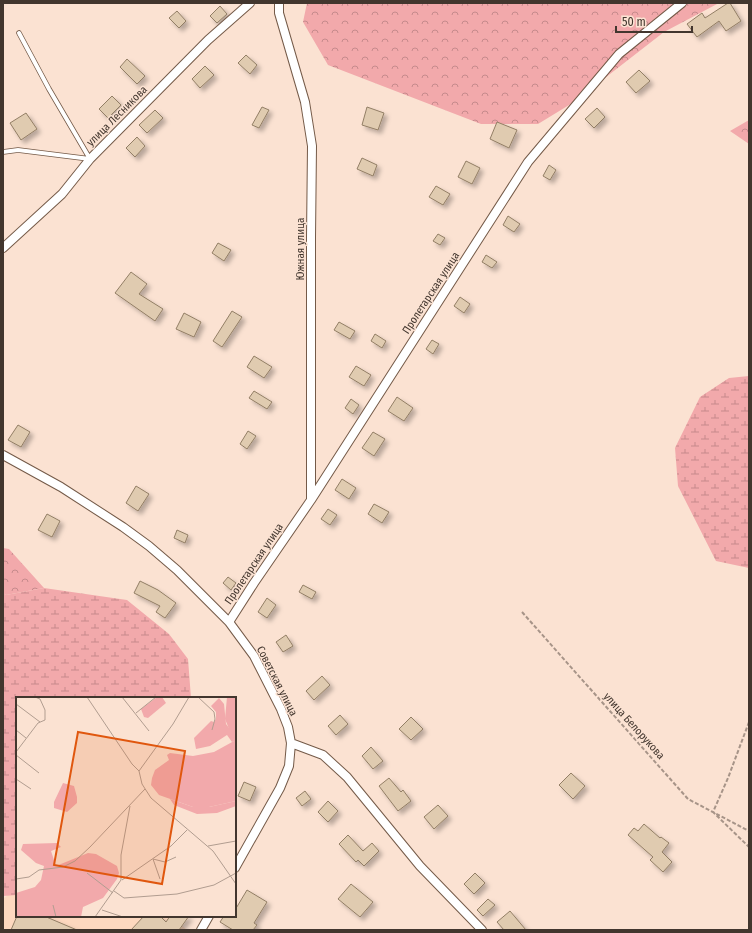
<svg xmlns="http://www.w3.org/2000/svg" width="752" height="933" font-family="'Fira Sans Condensed',sans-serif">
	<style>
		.built { fill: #fdd8bf }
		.forest { fill: url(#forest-crowns) }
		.wetland { fill: url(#wetland-marsh) }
		.building { fill: #e0cbb0; stroke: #927e65; filter: url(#shadow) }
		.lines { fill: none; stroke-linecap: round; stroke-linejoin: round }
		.lane-casing { stroke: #745a48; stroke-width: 5.5 }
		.street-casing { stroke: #745a48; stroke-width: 10 }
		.path { stroke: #a79488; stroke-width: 2; stroke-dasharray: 4 2; stroke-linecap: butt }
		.lane { stroke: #fff; stroke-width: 4 }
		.street { stroke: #fff; stroke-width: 8 }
		.labels { text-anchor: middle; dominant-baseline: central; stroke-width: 3; stroke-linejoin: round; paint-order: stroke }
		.street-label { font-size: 11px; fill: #42362e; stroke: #fbe2d2 }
		.inset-road { fill: none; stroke: #b19d90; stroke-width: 1 }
		.view { fill: #e0570e; fill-opacity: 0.15; stroke: #e0570e; stroke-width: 2 }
		.inset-edge { fill: none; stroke: #42362e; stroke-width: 2 }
	</style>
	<defs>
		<pattern id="forest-crowns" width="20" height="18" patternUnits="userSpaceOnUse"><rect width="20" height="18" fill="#f2a9ab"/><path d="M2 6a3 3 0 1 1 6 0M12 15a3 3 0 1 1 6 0" fill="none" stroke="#c68a8c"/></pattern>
		<pattern id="wetland-marsh" width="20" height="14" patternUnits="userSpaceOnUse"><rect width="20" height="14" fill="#f2a9ab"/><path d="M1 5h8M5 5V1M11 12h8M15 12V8" fill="none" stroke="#c68a8c"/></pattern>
		<filter id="shadow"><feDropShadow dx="3.5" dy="3.5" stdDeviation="2" flood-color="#0004"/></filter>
	</defs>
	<rect width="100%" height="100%" fill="#fbe2d2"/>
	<!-- built -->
	<path class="built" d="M 8,895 L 17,895 L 17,916 L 171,916 L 187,930 L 3,930 L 3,899 Z"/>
	<!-- forest -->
	<path class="forest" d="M 307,3 L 719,3 L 664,32 L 574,102 L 538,124 L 481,124 L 328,65 L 303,22 Z
		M 749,120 L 749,144 L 730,131 Z
		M 3,548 L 9,549 L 44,588 L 6,595 L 3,593 Z"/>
	<!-- wetland -->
	<path class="wetland" d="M 749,376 L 749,568 L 716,561 L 678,486 L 675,448 L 700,397 L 729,378 Z
		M 44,588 L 127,600 L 169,634 L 188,659 L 191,698 L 17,698 L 17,895 L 3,896 L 3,593 L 6,595 Z"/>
	<!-- building -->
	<path class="building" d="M 728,3 L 730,3 L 741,21 L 726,31 L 719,21 L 697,37 L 687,24 L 702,13 L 705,18 Z
		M 220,6 L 227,14 L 217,23 L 210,16 Z
		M 177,11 L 186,21 L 179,28 L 169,18 Z
		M 246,55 L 257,65 L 250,74 L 238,63 Z
		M 127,59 L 145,76 L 137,84 L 120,67 Z
		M 205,66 L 214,75 L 200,88 L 192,79 Z
		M 639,70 L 650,81 L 636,93 L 626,82 Z
		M 112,96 L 121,105 L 108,118 L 99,109 Z
		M 262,107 L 269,110 L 259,128 L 252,125 Z
		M 367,107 L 384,113 L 378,130 L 362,125 Z
		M 597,108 L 605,117 L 594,128 L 585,119 Z
		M 155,110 L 163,118 L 147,133 L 139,125 Z
		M 26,113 L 37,129 L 21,140 L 10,123 Z
		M 497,122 L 517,130 L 509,148 L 490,139 Z
		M 137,137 L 145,146 L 135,157 L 126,148 Z
		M 362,158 L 377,165 L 373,176 L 357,169 Z
		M 466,161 L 480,168 L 472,184 L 458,177 Z
		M 549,165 L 556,170 L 550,180 L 543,176 Z
		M 436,186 L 450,194 L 443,205 L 429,197 Z
		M 508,216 L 520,224 L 514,232 L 503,225 Z
		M 438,234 L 445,238 L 440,245 L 433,241 Z
		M 218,243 L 231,250 L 224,261 L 212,253 Z
		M 486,255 L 497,262 L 492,268 L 482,262 Z
		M 131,272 L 147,284 L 139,294 L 163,309 L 155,321 L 115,293 Z
		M 460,297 L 470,304 L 464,313 L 454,306 Z
		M 232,311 L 242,317 L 222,347 L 213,341 Z
		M 184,313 L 201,322 L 194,337 L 176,329 Z
		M 339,322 L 355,331 L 350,339 L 334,330 Z
		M 375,334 L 386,341 L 382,348 L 371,341 Z
		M 432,340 L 439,344 L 433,354 L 426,349 Z
		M 254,356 L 272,367 L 264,378 L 247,367 Z
		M 356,366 L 371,375 L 364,386 L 349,377 Z
		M 254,391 L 272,402 L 267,409 L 249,398 Z
		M 397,397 L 413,408 L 404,421 L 388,411 Z
		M 351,399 L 359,405 L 353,414 L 345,408 Z
		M 18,425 L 30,432 L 21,447 L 8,440 Z
		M 248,431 L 256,436 L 247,449 L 240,444 Z
		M 373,432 L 385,439 L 374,456 L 362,448 Z
		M 342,479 L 356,488 L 349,499 L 335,490 Z
		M 136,486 L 149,494 L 138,511 L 126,503 Z
		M 374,504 L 389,512 L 382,523 L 368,514 Z
		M 328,509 L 337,515 L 330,525 L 321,519 Z
		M 47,514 L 60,521 L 52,537 L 38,530 Z
		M 177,530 L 188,535 L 185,543 L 174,538 Z
		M 228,577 L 236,583 L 231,590 L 223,583 Z
		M 140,581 L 158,590 L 176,603 L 165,618 L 156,612 L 160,606 L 134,593 Z
		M 303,585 L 316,592 L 312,599 L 299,592 Z
		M 267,598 L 276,605 L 267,618 L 258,612 Z
		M 286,635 L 293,646 L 283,652 L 276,642 Z
		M 322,676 L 330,685 L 314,700 L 306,691 Z
		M 340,715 L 348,724 L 336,735 L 328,726 Z
		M 411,717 L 423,729 L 411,740 L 399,729 Z
		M 371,747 L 383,761 L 373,769 L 362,756 Z
		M 571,773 L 585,786 L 573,799 L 559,785 Z
		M 389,778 L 401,792 L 403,790 L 411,801 L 398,811 L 379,786 Z
		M 244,782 L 256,787 L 250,801 L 238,796 Z
		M 305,791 L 311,799 L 302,806 L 296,798 Z
		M 328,801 L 338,811 L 328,822 L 318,812 Z
		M 438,805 L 448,816 L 434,829 L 424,817 Z
		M 644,824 L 660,838 L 661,837 L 669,843 L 662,852 L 672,862 L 663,872 L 650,860 L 653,857 L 628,835 L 634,828 L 638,831 Z
		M 348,835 L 363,851 L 372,843 L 379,851 L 364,866 L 358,860 L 356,862 L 339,844 Z
		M 475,873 L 485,883 L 474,894 L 464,884 Z
		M 351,884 L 373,902 L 360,917 L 338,899 Z
		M 247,890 L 267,902 L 254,923 L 257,925 L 253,930 L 233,930 L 220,922 L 224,916 L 235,916 L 235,910 Z
		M 488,899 L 495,905 L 483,916 L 477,910 Z
		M 510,911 L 526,930 L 504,930 L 497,922 Z
		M 17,916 L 44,916 L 77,930 L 11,930 Z
		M 144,916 L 160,916 L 166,922 L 170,916 L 189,916 L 179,930 L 131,930 Z"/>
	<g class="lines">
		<defs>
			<path id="lane" d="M 19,33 L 49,89 L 90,159
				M 3,152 L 18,150 L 90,159"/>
			<path id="street" d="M 279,3 L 279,13 L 305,102 L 312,146 L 311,237 L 311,499
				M 3,248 L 62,194 L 90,159 L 208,40 L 250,3
				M 3,455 L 61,487 L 123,527 L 149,546 L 177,570 L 229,622 L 254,656 L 281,709 L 288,727 L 291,743 L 289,766 L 280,788 L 235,868
				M 229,622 L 254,583 L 311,500 L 528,162 L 619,54 L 682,3
				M 291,743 L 323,755 L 347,777 L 420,866 L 482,930
				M 201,930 L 209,916"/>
		</defs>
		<!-- lane casing -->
		<use href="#lane" class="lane-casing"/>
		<!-- street casing -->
		<use href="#street" class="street-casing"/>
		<!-- path -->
		<path class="path" d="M 522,612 L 688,799 L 749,831
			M 749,722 L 728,778 L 713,812 L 749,847"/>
		<!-- lane -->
		<use href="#lane" class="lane"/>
		<!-- street -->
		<use href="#street" class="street"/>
	</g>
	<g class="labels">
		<!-- street labels -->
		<g class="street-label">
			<text transform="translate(117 116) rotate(-45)">улица Лесникова</text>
			<text transform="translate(300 249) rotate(-90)">Южная улица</text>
			<text transform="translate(431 293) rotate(-57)">Пролетарская улица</text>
			<text transform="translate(254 564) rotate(-56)">Пролетарская улица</text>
			<text transform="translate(277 681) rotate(63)">Советская улица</text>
			<text transform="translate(634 726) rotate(48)">улица Белорукова</text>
		</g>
	</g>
	<!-- overview -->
	<g transform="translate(16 697)">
		<rect width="220" height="220" fill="#fbe2d2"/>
		<path d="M 154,102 L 177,110 L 193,110 L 220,104 L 220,109 L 201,116 L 181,117 L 158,108 ZM 41,146 L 45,150 L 35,154 L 40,169 L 72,156 L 80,157 L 101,169 L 103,176 L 101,182 L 87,201 L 67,210 L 65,220 L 0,220 L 0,196 L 19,190 L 25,183 L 28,169 L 20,166 L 5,153 L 7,147 Z" fill="#f2a9ab"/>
		<path d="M 211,0 L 220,0 L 220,104 L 193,110 L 177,110 L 143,98 L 135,88 L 136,81 L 139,73 L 153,63 L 151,58 L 154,56 L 177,59 L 198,55 L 218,44 L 209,22 ZM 47,86 L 58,89 L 61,100 L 61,106 L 51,115 L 38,111 L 38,105 Z" fill="#f2a9ab"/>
		<path d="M 203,1 L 208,7 L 210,27 L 217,36 L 218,44 L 216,45 L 211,38 L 194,49 L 180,52 L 178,41 L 195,24 L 198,25 L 200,22 L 200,15 L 195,9 Z" fill="#f2a9ab"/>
		<path d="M 141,0 L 146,0 L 150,6 L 132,21 L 128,20 L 125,12 Z" fill="#f2a9ab"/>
		<path class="inset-road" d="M 71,0 L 116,67 L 123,74 L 126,87 L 135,101 L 197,154 L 220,187M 106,0 L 133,34M 182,0 L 198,15 L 199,22 L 196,33M 0,7 L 24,25M 120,16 L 140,0M 0,33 L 10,41M 0,55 L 22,26 L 29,23 L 29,13 L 24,2 L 19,0M 0,58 L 23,76M 123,74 L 157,27 L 173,0M 0,82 L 15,92M 192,149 L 220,144M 137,162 L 149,165 L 160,160M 137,162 L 144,182M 71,176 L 97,196M 0,182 L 13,180 L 23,173 L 47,170 L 59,164 L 74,150 L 129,92M 106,183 L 155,149 L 171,133M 98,194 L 108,201 L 161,197 L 198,188 L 220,176M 37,208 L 40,220M 86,213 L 107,220M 79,220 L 105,183 L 105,158 L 114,109"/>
		<path class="view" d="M 62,35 L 169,54 L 146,187 L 38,168 Z"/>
		<rect width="220" height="220" class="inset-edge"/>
	</g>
	<!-- border -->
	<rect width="752" height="933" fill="none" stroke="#42362e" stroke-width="8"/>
	<!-- scale -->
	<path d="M616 26v6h76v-6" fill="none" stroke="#42362e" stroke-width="2"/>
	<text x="622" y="26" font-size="12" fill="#42362e" stroke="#fbe2d2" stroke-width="3" paint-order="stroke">50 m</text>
</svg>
